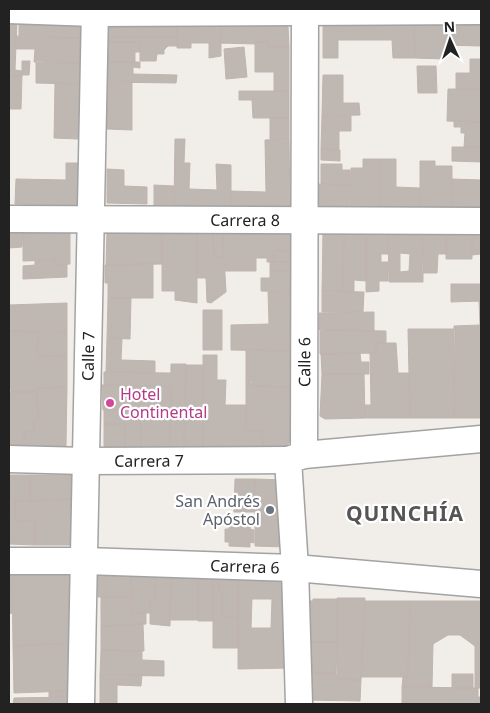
<svg xmlns="http://www.w3.org/2000/svg" width="490" height="713" font-family="'Noto Sans',sans-serif">
	<style>
		.building { fill: #beb7b2; stroke: #c1b4ad; fill-rule: evenodd }
		.lines { fill: none; stroke-linecap: round; stroke-linejoin: round }
		.minor-casing { stroke: #a3a3a3; stroke-width: 29 }
		.minor { stroke: #fff; stroke-width: 26 }
		.hotel-dot { fill: #d1479c; stroke: #fff; stroke-width: 2 }
		.worship-dot { fill: #6b7280; stroke: #fff; stroke-width: 2 }
		.labels { text-anchor: middle; dominant-baseline: central; stroke-width: 4.5; stroke-linejoin: round; paint-order: stroke }
		.street-label { font-size: 16px; fill: #222; stroke: #fff }
		.hotel-label { font-size: 16px; fill: #b23c85; stroke: #fff; text-anchor: start }
		.worship-label { font-size: 16px; fill: #5b616d; stroke: #fff; text-anchor: end }
		.district-label { font-size: 21px; font-weight: bold; letter-spacing: 1px; fill: #555; stroke: #fff }
	</style>
	<rect width="100%" height="100%" fill="#f1eee9"/>
	<!-- building -->
	<path class="building" d="M 106,18 L 177,20 L 177,37 L 106,37 Z
		M 19,19 L 80,20 L 80,38 L 19,37 Z
		M 177,20 L 221,21 L 221,56 L 209,58 L 209,43 L 191,43 L 191,48 L 177,48 Z
		M 9,21 L 17,21 L 15,70 L 22,71 L 22,76 L 9,76 Z
		M 221,21 L 285,24 L 288,26 L 289,47 L 268,47 L 268,42 L 255,42 L 255,44 L 221,43 Z
		M 414,22 L 415,58 L 393,58 L 392,40 L 338,40 L 338,58 L 323,58 L 323,24 L 385,25 Z
		M 414,24 L 444,25 L 445,59 L 415,58 Z
		M 444,25 L 481,25 L 481,46 L 444,45 Z
		M 16,36 L 82,38 L 81,63 L 34,62 L 35,49 L 16,49 Z
		M 108,37 L 177,37 L 177,46 L 168,46 L 164,50 L 164,54 L 157,54 L 156,61 L 140,61 L 140,42 L 108,42 Z
		M 104,42 L 140,42 L 140,52 L 135,52 L 135,62 L 105,62 Z
		M 255,42 L 268,42 L 268,47 L 289,47 L 289,91 L 274,91 L 274,72 L 255,72 Z
		M 244,47 L 247,77 L 226,79 L 224,49 Z
		M 470,59 L 481,59 L 481,89 L 456,89 L 456,73 L 470,73 Z
		M 22,61 L 30,61 L 29,75 L 22,75 Z
		M 36,61 L 80,63 L 79,84 L 36,83 Z
		M 105,62 L 140,62 L 140,68 L 133,67 L 133,74 L 177,75 L 176,83 L 105,82 Z
		M 417,66 L 436,66 L 437,93 L 418,93 Z
		M 323,75 L 343,75 L 343,103 L 359,103 L 360,115 L 322,116 Z
		M 9,76 L 22,76 L 21,109 L 9,109 Z
		M 107,82 L 132,82 L 132,130 L 107,129 Z
		M 55,83 L 83,84 L 82,114 L 79,114 L 78,139 L 54,138 Z
		M 448,89 L 481,89 L 481,122 L 447,121 Z
		M 239,91 L 289,91 L 289,118 L 253,118 L 252,100 L 239,100 Z
		M 322,116 L 351,116 L 351,131 L 339,131 L 339,150 L 321,149 Z
		M 270,118 L 289,118 L 289,139 L 270,139 Z
		M 454,121 L 481,122 L 481,147 L 464,147 L 465,133 L 461,133 L 461,127 L 454,127 Z
		M 175,139 L 185,139 L 184,163 L 190,163 L 189,189 L 217,190 L 216,164 L 231,165 L 231,207 L 174,205 Z
		M 289,139 L 290,208 L 231,207 L 231,191 L 266,192 L 265,140 Z
		M 452,147 L 481,147 L 481,162 L 452,161 Z
		M 321,149 L 340,150 L 340,161 L 321,160 Z
		M 363,159 L 380,159 L 380,207 L 350,207 L 351,168 L 363,168 Z
		M 380,159 L 396,159 L 396,187 L 420,188 L 420,207 L 380,207 Z
		M 420,161 L 435,161 L 435,166 L 452,166 L 452,207 L 420,207 Z
		M 66,163 L 78,163 L 79,206 L 15,204 L 16,179 L 66,180 Z
		M 321,164 L 342,164 L 342,170 L 350,170 L 350,185 L 321,184 Z
		M 107,169 L 124,170 L 124,186 L 147,187 L 147,204 L 107,203 Z
		M 452,179 L 481,180 L 481,207 L 452,207 Z
		M 318,184 L 350,185 L 349,209 L 335,209 L 335,206 L 318,207 Z
		M 154,185 L 174,186 L 174,205 L 154,205 Z
		M 23,225 L 70,225 L 70,264 L 55,265 L 55,260 L 23,261 Z
		M 9,228 L 23,228 L 22,247 L 9,248 Z
		M 344,230 L 343,291 L 322,291 L 323,232 Z
		M 366,230 L 388,230 L 388,254 L 381,254 L 381,262 L 388,262 L 388,281 L 379,281 L 379,291 L 366,292 Z
		M 107,231 L 162,234 L 162,264 L 106,265 Z
		M 344,231 L 366,231 L 366,281 L 354,280 L 354,292 L 343,291 Z
		M 388,232 L 423,232 L 423,282 L 389,282 ZM 400,253 L 410,254 L 409,271 L 400,272 Z
		M 423,232 L 446,232 L 446,254 L 438,254 L 437,273 L 422,273 Z
		M 446,232 L 472,232 L 472,259 L 446,259 Z
		M 472,232 L 481,233 L 481,250 L 472,250 Z
		M 162,234 L 197,234 L 197,303 L 175,300 L 175,291 L 162,291 Z
		M 197,234 L 213,234 L 214,257 L 224,257 L 226,292 L 211,303 L 207,302 L 206,278 L 197,278 Z
		M 213,234 L 223,234 L 224,257 L 214,257 Z
		M 223,234 L 292,234 L 291,251 L 274,250 L 274,262 L 267,262 L 267,258 L 256,258 L 256,271 L 224,271 Z
		M 274,250 L 291,251 L 291,262 L 274,262 Z
		M 472,250 L 481,250 L 481,254 L 472,255 Z
		M 35,260 L 55,260 L 55,265 L 67,264 L 67,277 L 23,279 L 23,266 L 35,265 Z
		M 270,262 L 291,262 L 291,271 L 270,271 Z
		M 153,264 L 153,298 L 108,298 L 108,283 L 105,283 L 105,265 Z
		M 270,271 L 291,271 L 291,292 L 261,291 L 261,278 L 270,278 Z
		M 451,284 L 481,284 L 481,301 L 451,302 Z
		M 322,291 L 364,292 L 363,312 L 322,312 Z
		M 268,292 L 291,292 L 291,351 L 231,350 L 231,325 L 269,324 Z
		M 108,298 L 131,298 L 130,339 L 107,338 Z
		M 479,301 L 481,301 L 481,325 L 480,325 Z
		M 67,303 L 67,332 L 9,331 L 9,305 Z
		M 203,310 L 222,310 L 222,350 L 203,350 Z
		M 374,312 L 374,331 L 319,330 L 319,313 Z
		M 480,325 L 481,325 L 481,418 L 454,418 L 454,326 Z
		M 408,329 L 455,329 L 454,418 L 410,418 Z
		M 338,330 L 386,331 L 386,343 L 376,343 L 376,353 L 320,354 L 320,331 Z
		M 9,331 L 38,332 L 37,355 L 67,357 L 67,387 L 37,388 L 37,392 L 11,392 L 10,382 L 9,382 Z
		M 38,332 L 67,332 L 67,357 L 37,355 Z
		M 107,338 L 122,339 L 121,360 L 155,361 L 155,373 L 106,372 Z
		M 376,343 L 396,343 L 398,373 L 409,373 L 410,418 L 365,418 L 365,405 L 371,405 L 370,353 L 376,353 Z
		M 246,350 L 291,351 L 291,387 L 252,386 L 250,380 L 246,382 Z
		M 360,353 L 361,362 L 369,362 L 369,374 L 322,374 L 321,354 Z
		M 203,355 L 217,355 L 217,380 L 226,380 L 225,405 L 246,405 L 246,431 L 262,431 L 263,448 L 203,448 Z
		M 171,364 L 186,364 L 184,448 L 170,448 Z
		M 186,365 L 203,365 L 203,448 L 184,448 Z
		M 104,372 L 171,373 L 171,387 L 104,385 Z
		M 322,374 L 364,374 L 365,418 L 325,419 L 320,416 Z
		M 247,380 L 252,381 L 252,386 L 291,387 L 290,441 L 286,448 L 263,448 L 262,431 L 246,431 L 246,382 Z
		M 102,385 L 140,386 L 140,410 L 103,410 Z
		M 140,386 L 171,387 L 170,448 L 141,448 Z
		M 67,387 L 66,446 L 24,447 L 24,432 L 34,432 L 34,421 L 38,421 L 37,388 Z
		M 9,392 L 37,392 L 38,421 L 34,421 L 34,432 L 24,432 L 24,447 L 9,446 Z
		M 104,410 L 140,410 L 141,448 L 125,448 L 125,424 L 104,424 Z
		M 104,424 L 125,424 L 125,448 L 129,448 L 129,450 L 107,450 L 104,446 Z
		M 9,475 L 10,501 L 15,501 L 15,513 L 9,512 Z
		M 10,475 L 30,475 L 30,501 L 10,501 Z
		M 30,475 L 71,475 L 75,479 L 75,499 L 30,501 Z
		M 235,479 L 255,479 L 255,512 L 234,512 Z
		M 255,479 L 285,480 L 285,547 L 255,546 Z
		M 75,499 L 74,540 L 70,545 L 35,545 L 35,520 L 15,521 L 15,501 Z
		M 9,512 L 15,513 L 15,521 L 35,520 L 35,545 L 9,544 Z
		M 251,515 L 255,515 L 255,525 L 251,526 L 250,529 L 254,530 L 254,543 L 250,542 L 250,547 L 229,546 L 229,542 L 225,542 L 225,529 L 229,529 L 229,525 L 225,525 L 226,520 L 251,520 Z
		M 12,572 L 75,573 L 70,643 L 13,646 Z
		M 98,572 L 131,572 L 132,597 L 98,597 Z
		M 9,575 L 12,575 L 12,613 L 9,614 Z
		M 131,575 L 155,575 L 155,599 L 150,599 L 150,613 L 132,613 Z
		M 155,575 L 171,575 L 170,626 L 150,624 L 150,599 L 155,599 Z
		M 171,575 L 198,575 L 198,620 L 170,620 Z
		M 198,575 L 213,576 L 213,621 L 198,621 Z
		M 213,576 L 219,576 L 219,592 L 222,592 L 222,617 L 238,617 L 238,648 L 213,648 Z
		M 219,576 L 238,576 L 238,617 L 222,617 L 222,592 L 219,592 Z
		M 238,576 L 280,576 L 288,581 L 288,668 L 238,669 ZM 252,599 L 272,599 L 271,628 L 251,628 Z
		M 101,597 L 132,597 L 132,613 L 146,613 L 146,624 L 101,626 Z
		M 337,598 L 365,598 L 361,680 L 337,679 Z
		M 313,599 L 337,599 L 337,642 L 309,642 L 310,601 L 313,601 Z
		M 365,601 L 410,601 L 408,677 L 361,677 Z
		M 410,601 L 481,601 L 481,688 L 475,688 L 475,646 L 460,635 L 448,635 L 433,644 L 432,687 L 402,687 L 403,677 L 408,677 Z
		M 143,624 L 144,651 L 101,650 L 101,626 Z
		M 309,642 L 337,642 L 336,673 L 309,673 Z
		M 70,643 L 68,691 L 14,693 L 13,646 Z
		M 101,650 L 142,651 L 142,660 L 164,661 L 164,676 L 100,675 Z
		M 309,673 L 336,673 L 337,679 L 361,680 L 360,701 L 308,700 Z
		M 452,674 L 473,674 L 473,688 L 452,688 Z
		M 100,675 L 142,675 L 141,686 L 117,685 L 117,704 L 100,704 Z
		M 402,687 L 478,688 L 478,697 L 481,697 L 481,704 L 402,704 Z
		M 68,691 L 68,697 L 49,697 L 49,692 Z
		M 68,697 L 68,704 L 13,704 L 14,698 Z"/>
	<g class="lines">
		<defs>
			<g id="minor">
				<path d="M 9,10 L 95,13 L 481,11"/>
				<path id="s1" d="M 9,219 L 481,221"/>
				<path d="M 304,455 L 481,439"/>
				<path id="s2" d="M 9,459 L 85,461 L 288,460"/>
				<path id="s3" d="M 9,561 L 85,561 L 295,568 L 481,584"/>
				<path id="s4" d="M 81,704 L 95,9"/>
				<path id="s5" d="M 299,704 L 295,568 L 288,460 L 304,455 L 305,9"/>
			</g>
		</defs>
		<!-- minor casing -->
		<use href="#minor" class="minor-casing"/>
		<!-- minor -->
		<use href="#minor" class="minor"/>
	</g>
	<!-- markers -->
	<circle class="hotel-dot" cx="110" cy="403" r="5"/>
	<circle class="worship-dot" cx="270" cy="510" r="5"/>
	<g class="labels">
		<!-- street labels -->
		<g class="street-label">
			<text stroke="none"><textPath href="#s1" startOffset="236">Carrera 8</textPath></text>
			<text stroke="none"><textPath href="#s4" startOffset="348">Calle 7</textPath></text>
			<text stroke="none"><textPath href="#s5" startOffset="354">Calle 6</textPath></text>
			<text stroke="none"><textPath href="#s2" startOffset="140">Carrera 7</textPath></text>
			<text stroke="none"><textPath href="#s3" startOffset="236">Carrera 6</textPath></text>
		</g>
		<!-- hotel labels -->
		<g class="hotel-label">
			<text x="120" y="394">Hotel<tspan x="120" dy="18">Continental</tspan></text>
		</g>
		<!-- worship labels -->
		<g class="worship-label">
			<text x="260" y="501">San Andrés<tspan x="260" dy="18">Apóstol</tspan></text>
		</g>
		<!-- district labels -->
		<g class="district-label">
			<text x="405" y="513">QUINCHÍA</text>
		</g>
	</g>
	<!-- border -->
	<rect width="490" height="713" fill="none" stroke="#222222" stroke-width="20"/>
	<!-- north arrow -->
	<g transform="translate(450 40) rotate(357)" stroke="#ffffff" stroke-width="4" paint-order="stroke">
	<path d="M0-4L9 19L0 12L-9 19Z" fill="#222222"/>
	<text y="-8" font-size="14" font-weight="bold" text-anchor="middle" fill="#222222">N</text>
	</g>
</svg>
